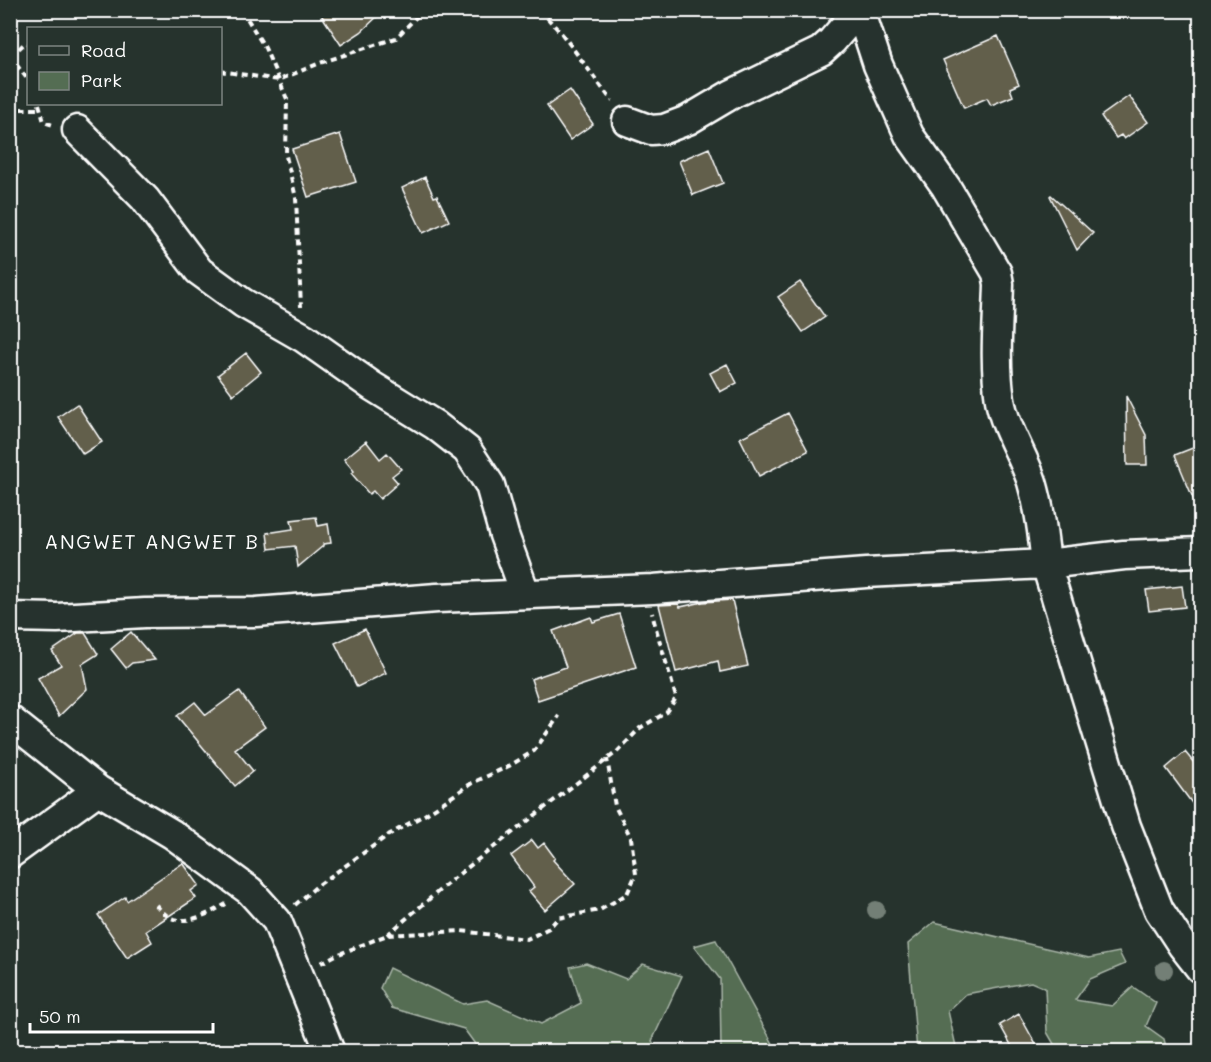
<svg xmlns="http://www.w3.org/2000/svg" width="1211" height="1062" font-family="Mali,sans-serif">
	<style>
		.green { fill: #546d53; stroke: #aab6a9; stroke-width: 1.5 }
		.building { fill: #625e4b; stroke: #fff; stroke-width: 1.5 }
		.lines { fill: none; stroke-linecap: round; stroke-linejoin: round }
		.street-casing { stroke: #fff; stroke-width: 33 }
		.path { stroke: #fff; stroke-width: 4; stroke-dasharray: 6 4.5; stroke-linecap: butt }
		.street { stroke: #26332d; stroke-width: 28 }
		.tree { fill: #737f76 }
		.labels { text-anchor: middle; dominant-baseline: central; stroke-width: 4.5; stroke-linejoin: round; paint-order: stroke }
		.quarter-label { font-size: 20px; letter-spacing: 1.5px; fill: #fff; stroke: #26332d }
	</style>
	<rect width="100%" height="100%" fill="#26332d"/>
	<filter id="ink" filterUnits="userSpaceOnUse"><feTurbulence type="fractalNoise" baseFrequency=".0167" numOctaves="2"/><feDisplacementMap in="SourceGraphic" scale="12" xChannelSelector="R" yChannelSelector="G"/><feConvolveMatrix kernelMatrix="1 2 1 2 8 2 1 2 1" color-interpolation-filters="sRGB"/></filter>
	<g filter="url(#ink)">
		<!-- green -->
		<path class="green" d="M 934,922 L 1089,958 L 1119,952 L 1125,964 L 1090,979 L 1075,1000 L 1112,1006 L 1133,987 L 1156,1003 L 1146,1026 L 1164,1039 L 1167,1051 L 1058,1051 L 1047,1032 L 1045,988 L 1031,982 L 966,994 L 948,1011 L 957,1051 L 917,1051 L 908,944 Z
			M 716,940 L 777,1051 L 721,1051 L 720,979 L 694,946 Z
			M 586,963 L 626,979 L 643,964 L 682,976 L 652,1041 L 659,1051 L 480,1051 L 464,1029 L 392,1008 L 380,988 L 389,968 L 463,1004 L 487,1000 L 541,1024 L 581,1003 L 570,967 Z"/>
		<!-- building -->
		<path class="building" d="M 318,10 L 384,10 L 361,32 L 341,45 Z
			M 998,36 L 1019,84 L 1010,88 L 1013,96 L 991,105 L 987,98 L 964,108 L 943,60 Z
			M 570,90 L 593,124 L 570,140 L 547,106 Z
			M 1129,96 L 1148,122 L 1124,139 L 1121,135 L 1116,138 L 1101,116 Z
			M 340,134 L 356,182 L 308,197 L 292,149 Z
			M 709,148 L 723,183 L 693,195 L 679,161 Z
			M 425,177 L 434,197 L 437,196 L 449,221 L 423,233 L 402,188 Z
			M 1051,195 L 1093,233 L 1077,250 L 1050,196 Z
			M 800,282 L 825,317 L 803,332 L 778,297 Z
			M 246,353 L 261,372 L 233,395 L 218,375 Z
			M 727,364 L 737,383 L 720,392 L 710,373 Z
			M 1126,396 L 1146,435 L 1147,465 L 1127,465 Z
			M 77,404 L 102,442 L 83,454 L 58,417 Z
			M 788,413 L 808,451 L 759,476 L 740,438 Z
			M 366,441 L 380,459 L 387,453 L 401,469 L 392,476 L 398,483 L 380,499 L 373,491 L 369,494 L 351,473 L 354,471 L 344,459 Z
			M 1200,445 L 1200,515 L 1175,455 Z
			M 316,517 L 318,526 L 328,524 L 331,543 L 323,544 L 323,546 L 298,567 L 295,546 L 269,549 L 267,533 L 293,529 L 291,520 Z
			M 1182,586 L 1185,607 L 1149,611 L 1146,590 Z
			M 732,600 L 748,666 L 720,672 L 718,661 L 676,672 L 659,605 L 679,604 L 680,607 L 703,602 Z
			M 619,614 L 636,667 L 538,700 L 531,679 L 566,667 L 553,631 L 591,617 L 593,622 Z
			M 365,629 L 386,673 L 357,687 L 335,643 Z
			M 131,632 L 155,660 L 132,663 L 126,668 L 111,649 Z
			M 78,633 L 85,633 L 98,654 L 82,664 L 87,689 L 59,716 L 38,678 L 61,665 L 52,651 Z
			M 239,691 L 265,727 L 235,749 L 253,771 L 235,786 L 177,716 L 195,702 L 206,715 Z
			M 1185,752 L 1199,769 L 1200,768 L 1200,814 L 1166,768 Z
			M 532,840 L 538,848 L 544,843 L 555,858 L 553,860 L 575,884 L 545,910 L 529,891 L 534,887 L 511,856 Z
			M 183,863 L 199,885 L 191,891 L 196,898 L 146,931 L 152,942 L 127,958 L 98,915 L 125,897 L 127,901 Z
			M 1019,1014 L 1040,1052 L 1015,1052 L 1000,1025 Z"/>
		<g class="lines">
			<defs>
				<path id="street" d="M 860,10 L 878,65 L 909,135 L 946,187 L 997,273 L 999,284 C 998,322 994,361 1000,400 C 1005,429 1023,454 1032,482 C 1040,509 1043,536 1046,564 L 1126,826 L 1159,910 L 1182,945 L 1200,968
					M 627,121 L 651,130 L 664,129 L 688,120 L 732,94 L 821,51 L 832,41 L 859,10
					M 77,130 L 145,199 L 199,271 L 243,303 L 304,338 L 372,386 L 435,425 L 467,450 L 490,485 L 504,535 L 525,593
					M 10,617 L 57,618 L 145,613 L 256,612 L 437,598 L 653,589 L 866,573 L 1046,564 L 1124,555 L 1200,552
					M 10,720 L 98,790 L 172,834 L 250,891 L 277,921 L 330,1052
					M 10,854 L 98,790"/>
			</defs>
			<!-- street casing -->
			<use href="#street" class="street-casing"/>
			<!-- path -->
			<path class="path" d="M 242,10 L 265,48 L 287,99 L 286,156 L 296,198 L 301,307
				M 540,10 L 562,34 L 612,101
				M 10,56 L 28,80
				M 11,56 L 25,43 L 28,44
				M 220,71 L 279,80 L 320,63 L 396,38 L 423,10
				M 39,104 L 44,122 L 53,125
				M 10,109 L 40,109
				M 156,905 C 160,909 166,916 171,918 C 189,925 210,913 226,904
				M 295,905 L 317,886 L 390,834 L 426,814 L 472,783 L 509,766 L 534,751 L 559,716
				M 387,935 L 454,878 L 618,751 L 640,728 L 667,712 L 676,698 C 669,669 659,642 652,613
				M 321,963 L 334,956 L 387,935 L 461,931 L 527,939 L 549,928 L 558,918 L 600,910 L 627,894 L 636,874 L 631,838 L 615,806 L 607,759"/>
			<!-- street -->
			<use href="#street" class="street"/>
		</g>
		<!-- trees -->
		<g class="tree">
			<circle cx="876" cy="910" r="9"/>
			<circle cx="1164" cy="970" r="9"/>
		</g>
	</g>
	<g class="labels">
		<!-- quarter labels -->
		<g class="quarter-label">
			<text x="152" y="541">ANGWET ANGWET B</text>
		</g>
	</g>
	<!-- margin -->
	<rect width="1211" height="1062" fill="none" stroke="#26332d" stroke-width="36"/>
	<rect x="18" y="18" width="1175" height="1026" fill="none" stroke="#fff" stroke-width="2" filter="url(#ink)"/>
	<!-- legend -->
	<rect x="27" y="27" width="195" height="78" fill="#26332d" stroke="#7d8581" stroke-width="1.5"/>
	<rect x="39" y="46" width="30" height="9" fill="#26332d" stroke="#7d8581" stroke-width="1.5"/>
	<text x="81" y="57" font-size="18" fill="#ffffff">Road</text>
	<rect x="39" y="72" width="30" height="18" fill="#546d53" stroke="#7d8581" stroke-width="1.5"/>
	<text x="81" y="87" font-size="18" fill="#ffffff">Park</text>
	<!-- scale -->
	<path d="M30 1023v9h183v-9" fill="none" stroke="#ffffff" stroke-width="3"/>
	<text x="39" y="1023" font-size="18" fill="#ffffff" stroke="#26332d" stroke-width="4.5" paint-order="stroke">50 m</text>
</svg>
